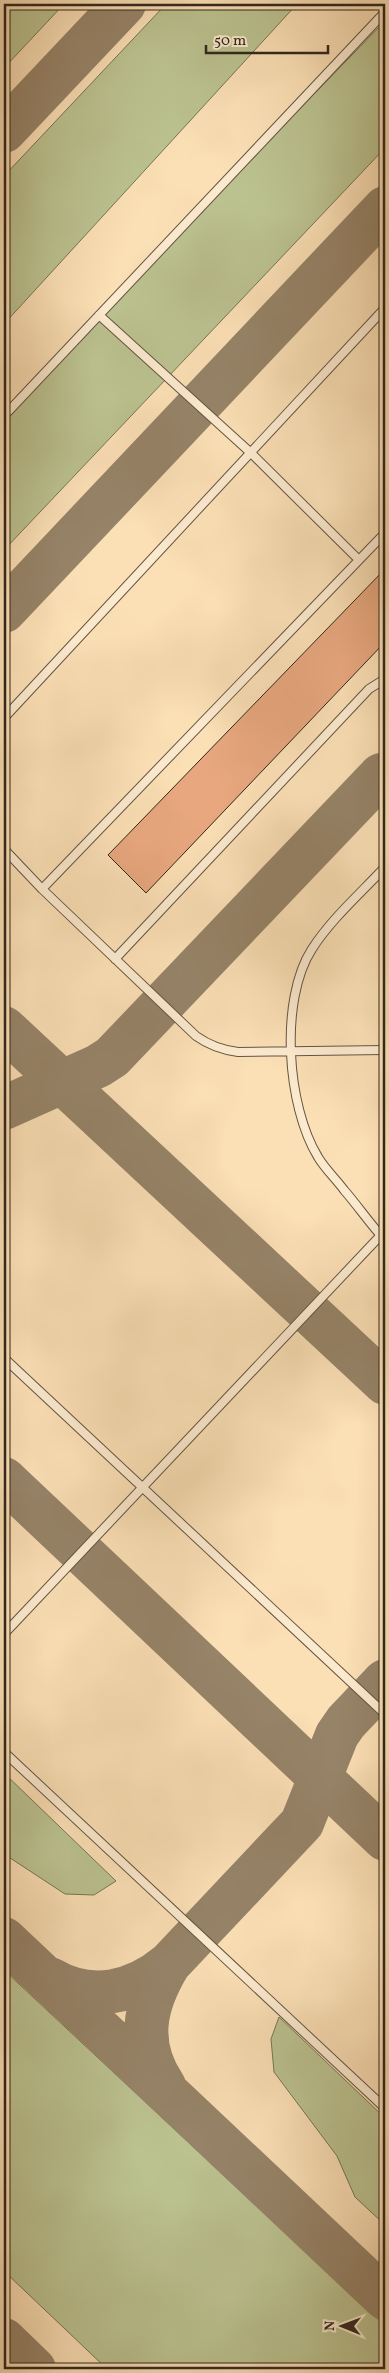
<svg xmlns="http://www.w3.org/2000/svg" width="389" height="2373" font-family="Vollkorn,serif">
	<style>
		.green { fill: #bbc290; stroke: #767456 }
		.lines { fill: none; stroke-linecap: round; stroke-linejoin: round }
		.taxiway { stroke: #968368; stroke-width: 44 }
		.building { fill: #e8a77f; stroke: #30271c }
		.service-casing { stroke: #635542; stroke-width: 10 }
		.service { stroke: #fceacf; stroke-width: 8 }
	</style>
	<rect width="100%" height="100%" fill="#fbdfb5"/>
	<filter id="stains"><feTurbulence type="fractalNoise" baseFrequency=".004" numOctaves="4"/><feColorMatrix values="0 0 0 0 .2 0 0 0 0 .09 0 0 0 0 .02 0 0 0 .5 -.17"/></filter>
	<radialGradient id="worn" r=".72"><stop offset=".6" stop-color="#630" stop-opacity="0"/><stop offset="1" stop-color="#630" stop-opacity=".3"/></radialGradient>
	<!-- green -->
	<path class="green" d="M 4,4 L 64,4 L 4,68 Z
		M 166,4 L 297,4 L 4,324 L 4,176 Z
		M 385,21 L 385,148 L 4,550 L 4,420 L 99,315 Z
		M 4,1773 L 116,1881 L 94,1895 L 65,1894 L 4,1854 Z
		M 4,1970 L 385,2326 L 385,2369 L 107,2369 L 4,2271 Z
		M 279,2017 L 385,2118 L 385,2225 L 355,2197 L 337,2156 L 274,2072 L 271,2039 Z"/>
	<g class="lines">
		<!-- taxiway -->
		<path class="taxiway" d="M 4,131 L 124,4
			M 4,611 L 385,208
			M 4,1028 L 385,1383
			M 4,1108 L 98,1066 L 112,1057 L 381,775
			M 4,1479 L 385,1839
			M 4,1939 L 385,2298
			M 50,1979 C 91,2003 134,1993 169,1964 L 302,1823 L 337,1735 L 346,1722 L 385,1681
			M 164,2086 C 136,2044 144,2005 169,1964
			M 4,2340 L 34,2369"/>
	</g>
	<!-- building -->
	<path class="building" d="M 385,569 L 385,642 L 146,893 L 108,855 Z"/>
	<g class="lines">
		<defs>
			<path id="service" d="M 99,315 L 251,453 L 359,560
				M 4,416 L 385,12
				M 4,718 L 385,308
				M 4,849 L 42,889 L 196,1036 C 210,1046 222,1050 238,1052 L 385,1050
				M 385,867 C 361,893 331,919 312,949 C 279,1000 287,1107 318,1157 C 325,1169 336,1179 344,1190 C 358,1206 370,1224 385,1240
				M 42,889 L 385,533
				M 115,959 L 369,689 L 385,679
				M 4,1358 L 385,1714
				M 4,1634 L 381,1235
				M 4,1752 L 385,2108"/>
		</defs>
		<!-- service casing -->
		<use href="#service" class="service-casing"/>
		<!-- service -->
		<use href="#service" class="service"/>
	</g>
	<!-- margin -->
	<rect width="389" height="2373" fill="none" stroke="#fbdfb5" stroke-width="20"/>
	<rect x="5" y="5" width="379" height="2363" fill="none" stroke="#30271c" stroke-width="2.5"/>
	<rect x="10" y="10" width="369" height="2353" fill="none" stroke="#30271c"/>
	<!-- north arrow -->
	<g transform="translate(342 2326) rotate(271)" stroke="#fceacf" stroke-width="4" paint-order="stroke">
	<path d="M0-4L9 19L0 12L-9 19Z" fill="#30271c"/>
	<text y="-8" font-size="14" font-weight="bold" text-anchor="middle" fill="#30271c">N</text>
	</g>
	<!-- scale -->
	<path d="M206 45v8h122v-8" fill="none" stroke="#30271c" stroke-width="2.5"/>
	<text x="214" y="45" font-size="15" fill="#30271c" stroke="#fceacf" stroke-width="4" paint-order="stroke">50 m</text>
	<rect width="100%" height="100%" filter="url(#stains)"/>
	<rect width="100%" height="100%" fill="url(#worn)"/>
</svg>
